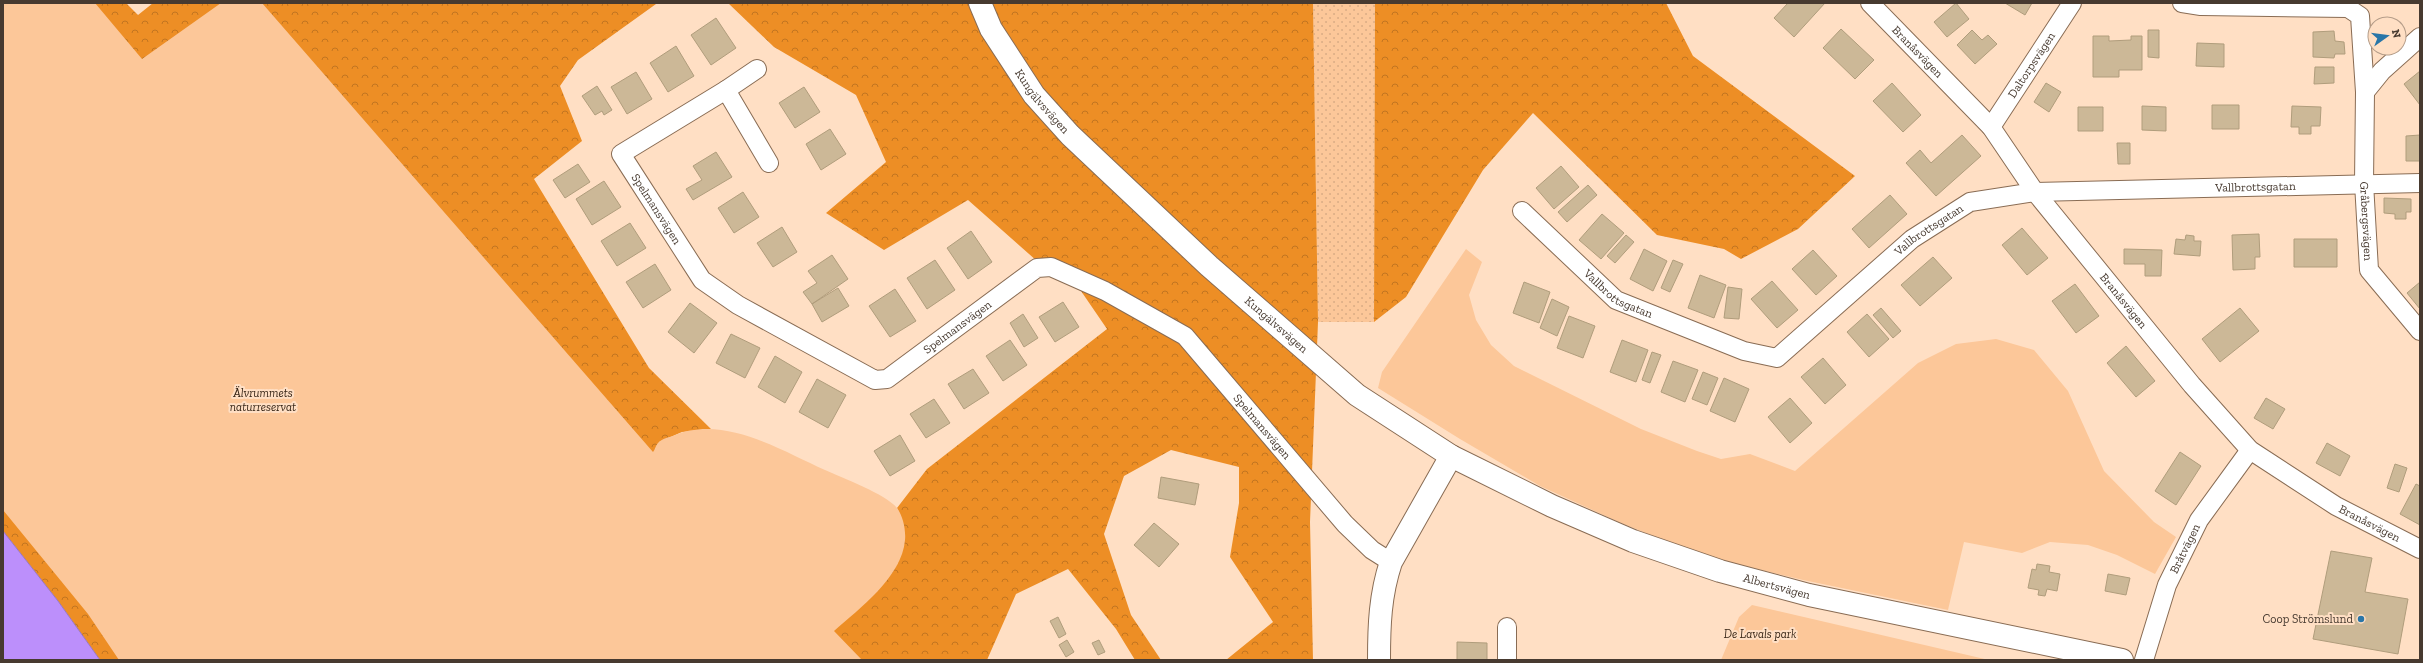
<svg xmlns="http://www.w3.org/2000/svg" width="2423" height="663" font-family="'Zilla Slab',serif">
	<style>
		.grass { fill: url(#grass-dots) }
		.forest { fill: url(#forest-crowns) }
		.green { fill: #fcc799 }
		.water { fill: #bc8ffb; stroke: #9976be }
		.building { fill: #ccb897; stroke: #b09d7c }
		.lines { fill: none; stroke-linecap: round; stroke-linejoin: round }
		.street-casing { stroke: #896c54; stroke-width: 20 }
		.secondary-casing { stroke: #896c54; stroke-width: 24 }
		.street { stroke: #fff; stroke-width: 18 }
		.secondary { stroke: #fff; stroke-width: 22 }
		.poi-dot { fill: #2976a8; stroke: #ffdfc4; stroke-width: 1.5 }
		.labels { text-anchor: middle; dominant-baseline: central; stroke-width: 4; stroke-linejoin: round; paint-order: stroke }
		.street-label { font-size: 12px; fill: #473a30; stroke: #ffdfc4 }
		.park-label { font-size: 12px; font-style: italic; fill: #382617; stroke: #ffdfc4 }
		.poi-label { font-size: 12px; fill: #473a30; stroke: #ffdfc4; text-anchor: end }
	</style>
	<defs>
		<pattern id="grass-dots" width="8" height="8" patternUnits="userSpaceOnUse"><rect width="8" height="8" fill="#fcc799"/><path d="M2 2h.1M6 6h.1" fill="none" stroke="#d9ac84" stroke-width="1.8" stroke-linecap="round"/></pattern>
		<pattern id="forest-crowns" width="20" height="18" patternUnits="userSpaceOnUse"><rect width="20" height="18" fill="#ed8e25"/><path d="M2 6a3 3 0 1 1 6 0M12 15a3 3 0 1 1 6 0" fill="none" stroke="#c27520"/></pattern>
	</defs>
	<rect width="100%" height="100%" fill="#ffdfc4"/>
	<!-- grass -->
	<path class="grass" d="M 1313,3 L 1375,3 L 1374,322 L 1318,322 Z"/>
	<!-- forest -->
	<path class="forest" d="M 3,3 L 126,3 L 138,15 L 153,3 L 667,3 L 656,4 L 578,60 L 560,86 L 582,141 L 534,179 L 649,368 L 711,429 L 682,432 L 659,442 L 897,565 C 905,541 908,532 897,508 L 927,469 L 1107,329 L 1081,291 L 1055,277 L 968,200 L 884,250 L 826,213 L 886,162 L 856,95 L 774,47 L 728,3 L 1313,3 L 1318,322 L 1310,522 L 1313,660 L 1226,660 L 1273,622 L 1230,557 L 1239,503 L 1239,467 L 1171,450 L 1124,476 L 1104,534 L 1131,615 L 1161,660 L 1135,660 L 1116,629 L 1068,569 L 1016,594 L 987,660 L 100,660 L 58,601 L 3,531 Z
		M 1375,3 L 1666,3 L 1693,56 L 1855,176 L 1798,229 L 1741,259 L 1724,249 L 1657,235 L 1533,113 L 1483,170 L 1406,297 L 1374,322 Z"/>
	<!-- green -->
	<path class="green" d="M 3,3 L 95,3 L 142,59 L 221,3 L 262,3 L 653,452 C 655,450 656,444 659,442 C 662,439 669,437 673,436 C 723,414 780,450 825,470 C 842,478 886,494 897,508 C 903,516 906,530 905,540 C 902,577 859,609 834,631 L 862,660 L 119,660 L 88,614 L 3,510 Z
		M 1466,249 L 1482,262 L 1469,295 L 1476,320 L 1491,345 L 1514,366 L 1641,429 L 1697,451 L 1721,459 L 1750,454 L 1795,471 L 1918,363 L 1956,344 L 1996,339 L 2034,350 L 2068,391 L 2104,471 L 2154,522 L 2176,537 L 2155,574 L 2117,555 L 2088,545 L 2050,542 L 2022,553 L 1964,542 L 1948,610 L 1803,580 L 1703,556 L 1621,523 L 1540,486 L 1460,439 L 1378,388 L 1382,372 Z
		M 1752,605 L 1989,660 L 1721,660 L 1739,617 Z"/>
	<!-- water -->
	<path class="water" d="M 3,531 L 58,601 L 100,660 L 3,660 Z"/>
	<!-- building -->
	<path class="building" d="M 1788,3 L 1825,3 L 1794,37 L 1774,18 Z
		M 1956,3 L 1969,19 L 1947,37 L 1934,22 Z
		M 2005,3 L 2032,3 L 2025,15 Z
		M 716,18 L 736,48 L 711,65 L 691,35 Z
		M 1841,29 L 1874,60 L 1855,79 L 1823,48 Z
		M 1972,30 L 1982,40 L 1988,35 L 1997,44 L 1975,64 L 1957,45 Z
		M 2148,30 L 2159,30 L 2159,58 L 2148,57 Z
		M 2334,31 L 2335,41 L 2344,42 L 2345,54 L 2335,54 L 2334,58 L 2313,57 L 2313,32 Z
		M 2093,36 L 2109,36 L 2109,41 L 2131,40 L 2131,36 L 2142,36 L 2142,70 L 2119,70 L 2119,77 L 2093,77 Z
		M 2197,43 L 2224,44 L 2224,67 L 2196,66 Z
		M 676,46 L 694,76 L 668,92 L 650,63 Z
		M 2315,67 L 2334,67 L 2334,83 L 2314,84 Z
		M 2420,71 L 2420,105 L 2404,84 Z
		M 636,72 L 652,99 L 627,114 L 611,87 Z
		M 1892,83 L 1921,115 L 1903,132 L 1873,101 Z
		M 2046,83 L 2061,92 L 2049,112 L 2034,102 Z
		M 597,86 L 612,110 L 604,115 L 602,111 L 595,115 L 582,96 Z
		M 804,87 L 820,112 L 795,128 L 779,103 Z
		M 2212,105 L 2239,105 L 2239,129 L 2212,129 Z
		M 2142,106 L 2166,107 L 2166,131 L 2142,130 Z
		M 2292,106 L 2321,107 L 2320,126 L 2311,126 L 2311,134 L 2299,134 L 2299,127 L 2291,127 Z
		M 2078,107 L 2103,107 L 2103,131 L 2078,131 Z
		M 830,129 L 846,154 L 821,170 L 806,144 Z
		M 1962,135 L 1981,156 L 1936,196 L 1906,163 L 1920,150 L 1931,163 Z
		M 2420,135 L 2420,161 L 2406,161 L 2406,136 Z
		M 2117,143 L 2130,143 L 2130,164 L 2118,164 Z
		M 716,152 L 732,177 L 693,200 L 686,189 L 702,180 L 693,166 Z
		M 578,164 L 590,182 L 565,198 L 553,180 Z
		M 1561,166 L 1579,187 L 1554,209 L 1536,188 Z
		M 604,181 L 621,207 L 592,225 L 576,199 Z
		M 1588,185 L 1597,195 L 1567,222 L 1558,212 Z
		M 743,192 L 759,217 L 734,233 L 718,208 Z
		M 1890,195 L 1907,214 L 1869,248 L 1852,229 Z
		M 2384,198 L 2411,199 L 2411,212 L 2406,212 L 2406,219 L 2395,219 L 2395,214 L 2384,213 Z
		M 1602,214 L 1624,233 L 1601,259 L 1579,240 Z
		M 630,223 L 646,248 L 617,266 L 601,241 Z
		M 782,227 L 797,252 L 773,267 L 757,243 Z
		M 2022,228 L 2048,258 L 2027,275 L 2002,245 Z
		M 971,231 L 992,262 L 968,279 L 947,248 Z
		M 2259,234 L 2260,257 L 2255,257 L 2255,269 L 2233,270 L 2232,235 Z
		M 1626,235 L 1634,242 L 1615,263 L 1607,256 Z
		M 2186,235 L 2194,236 L 2194,241 L 2201,241 L 2200,256 L 2174,254 L 2176,239 L 2185,240 Z
		M 2294,239 L 2337,239 L 2337,267 L 2294,267 Z
		M 1644,249 L 1667,261 L 1653,291 L 1630,279 Z
		M 2124,249 L 2162,250 L 2161,276 L 2145,276 L 2145,264 L 2124,264 Z
		M 1813,250 L 1837,276 L 1816,295 L 1792,269 Z
		M 832,255 L 848,279 L 812,304 L 803,292 L 817,283 L 808,271 Z
		M 1933,257 L 1952,278 L 1920,306 L 1901,285 Z
		M 935,260 L 955,290 L 927,309 L 907,278 Z
		M 1673,260 L 1683,264 L 1670,292 L 1661,288 Z
		M 655,264 L 671,290 L 643,308 L 626,282 Z
		M 1700,275 L 1726,285 L 1714,318 L 1688,308 Z
		M 1772,281 L 1798,310 L 1777,328 L 1751,299 Z
		M 1524,282 L 1550,292 L 1539,323 L 1513,313 Z
		M 2420,282 L 2420,309 L 2407,293 Z
		M 2075,284 L 2099,316 L 2076,333 L 2052,301 Z
		M 1728,287 L 1742,289 L 1739,319 L 1724,318 Z
		M 838,288 L 849,306 L 822,322 L 812,304 Z
		M 895,289 L 916,321 L 890,337 L 869,306 Z
		M 1552,299 L 1569,307 L 1557,336 L 1540,328 Z
		M 1063,302 L 1079,327 L 1055,342 L 1039,317 Z
		M 690,303 L 717,323 L 694,353 L 668,332 Z
		M 1881,308 L 1901,331 L 1893,338 L 1873,315 Z
		M 2240,308 L 2259,331 L 2220,362 L 2202,339 Z
		M 1023,314 L 1038,338 L 1024,347 L 1010,323 Z
		M 1867,314 L 1889,339 L 1869,357 L 1847,332 Z
		M 1569,316 L 1595,326 L 1583,358 L 1557,348 Z
		M 731,334 L 760,348 L 745,378 L 716,363 Z
		M 1010,340 L 1027,365 L 1003,381 L 986,356 Z
		M 1622,340 L 1648,350 L 1636,382 L 1610,372 Z
		M 2126,346 L 2155,381 L 2136,397 L 2107,363 Z
		M 1652,352 L 1661,355 L 1650,383 L 1642,380 Z
		M 775,356 L 802,372 L 785,403 L 758,387 Z
		M 1823,358 L 1846,385 L 1825,404 L 1801,377 Z
		M 1673,361 L 1698,370 L 1685,402 L 1661,392 Z
		M 973,369 L 989,393 L 964,409 L 948,384 Z
		M 1703,372 L 1718,378 L 1707,405 L 1692,399 Z
		M 1724,378 L 1749,389 L 1735,422 L 1710,411 Z
		M 817,379 L 846,395 L 828,428 L 799,412 Z
		M 1790,398 L 1812,423 L 1790,443 L 1768,417 Z
		M 2266,398 L 2285,409 L 2273,429 L 2254,418 Z
		M 934,399 L 950,423 L 926,438 L 910,414 Z
		M 900,435 L 915,461 L 890,476 L 874,451 Z
		M 2327,443 L 2350,456 L 2340,476 L 2316,463 Z
		M 2180,452 L 2201,466 L 2176,505 L 2155,491 Z
		M 2395,464 L 2407,468 L 2399,492 L 2387,488 Z
		M 1161,477 L 1199,484 L 1195,505 L 1158,498 Z
		M 2416,484 L 2420,486 L 2420,525 L 2400,514 Z
		M 1154,523 L 1179,544 L 1159,567 L 1134,545 Z
		M 2331,551 L 2372,558 L 2365,592 L 2408,599 L 2398,654 L 2313,639 Z
		M 2037,564 L 2050,566 L 2049,572 L 2060,574 L 2057,591 L 2047,589 L 2045,596 L 2038,595 L 2039,590 L 2028,588 L 2032,569 L 2036,570 Z
		M 2108,574 L 2130,578 L 2126,595 L 2105,591 Z
		M 1058,617 L 1066,634 L 1059,638 L 1050,621 Z
		M 1067,640 L 1074,652 L 1066,657 L 1059,645 Z
		M 1099,640 L 1105,652 L 1098,655 L 1092,643 Z
		M 1457,642 L 1487,643 L 1487,660 L 1457,660 Z"/>
	<g class="lines">
		<defs>
			<g id="street">
				<path id="s1" d="M 1870,3 L 1991,127 L 2035,192 L 2192,385 L 2250,450 L 2336,506 L 2420,549"/>
				<path id="s2" d="M 2182,3 L 2201,6 L 2348,8 L 2360,16 L 2365,92 L 2364,183 L 2369,270 L 2420,331"/>
				<path d="M 726,90 L 757,69"/>
				<path d="M 2365,92 L 2382,71 L 2420,37"/>
				<path id="s3" d="M 1991,127 L 2072,3"/>
				<path id="s4" d="M 769,163 L 726,90 L 621,154 L 702,280 L 738,305 L 875,380 L 887,379 L 1037,268 L 1051,267 L 1105,291 L 1185,336 L 1345,524 L 1372,550 L 1391,562"/>
				<path id="s5" d="M 1522,211 L 1616,300 L 1744,351 L 1777,358 L 1912,239 L 1970,202 L 2035,192 L 2420,183"/>
				<path d="M 1507,660 L 1507,627"/>
				<path id="s6" d="M 2144,660 L 2167,585 L 2199,520 L 2250,450"/>
			</g>
			<g id="secondary">
				<path id="s7" d="M 980,3 L 991,29 L 1034,95 L 1070,135 L 1209,266 L 1357,395 L 1451,456 L 1552,506 L 1633,541 L 1720,571 L 1809,595 L 2122,660"/>
				<path d="M 1379,660 C 1379,626 1380,595 1391,562 L 1451,456"/>
			</g>
		</defs>
		<!-- street casing -->
		<use href="#street" class="street-casing"/>
		<!-- secondary casing -->
		<use href="#secondary" class="secondary-casing"/>
		<!-- street -->
		<use href="#street" class="street"/>
		<!-- secondary -->
		<use href="#secondary" class="secondary"/>
	</g>
	<!-- markers -->
	<circle class="poi-dot" cx="2361" cy="619" r="4"/>
	<g class="labels">
		<!-- street labels -->
		<g class="street-label">
			<text stroke="none"><textPath href="#s1" startOffset="68">Branåsvägen</textPath></text>
			<text stroke="none"><textPath href="#s3" startOffset="74">Daltorpsvägen</textPath></text>
			<text stroke="none"><textPath href="#s7" startOffset="117">Kungälvsvägen</textPath></text>
			<text stroke="none"><textPath href="#s5" startOffset="836">Vallbrottsgatan</textPath></text>
			<text stroke="none"><textPath href="#s4" startOffset="273">Spelmansvägen</textPath></text>
			<text stroke="none"><textPath href="#s2" startOffset="386">Gråbergsvägen</textPath></text>
			<text stroke="none"><textPath href="#s5" startOffset="500">Vallbrottsgatan</textPath></text>
			<text stroke="none"><textPath href="#s5" startOffset="128">Vallbrottsgatan</textPath></text>
			<text stroke="none"><textPath href="#s1" startOffset="392">Branåsvägen</textPath></text>
			<text stroke="none"><textPath href="#s7" startOffset="441">Kungälvsvägen</textPath></text>
			<text stroke="none"><textPath href="#s4" startOffset="657">Spelmansvägen</textPath></text>
			<text stroke="none"><textPath href="#s4" startOffset="1040">Spelmansvägen</textPath></text>
			<text stroke="none"><textPath href="#s1" startOffset="728">Branåsvägen</textPath></text>
			<text stroke="none"><textPath href="#s6" startOffset="119">Bråtvägen</textPath></text>
			<text stroke="none"><textPath href="#s7" startOffset="1012">Albertsvägen</textPath></text>
		</g>
		<!-- park labels -->
		<g class="park-label">
			<text x="263" y="393">Älvrummets<tspan x="263" dy="14">naturreservat</tspan></text>
			<text x="1760" y="634">De Lavals park</text>
		</g>
		<!-- poi labels -->
		<g class="poi-label">
			<text x="2353" y="619">Coop Strömslund</text>
		</g>
	</g>
	<!-- border -->
	<rect width="2423" height="663" fill="none" stroke="#473a30" stroke-width="8"/>
	<!-- north arrow -->
	<g transform="translate(2387 36) rotate(76)"><circle r="19" fill="#ffdfc4" stroke="#b59d89"/>
	<path d="M0-3L7 15L0 10L-7 15Z" fill="#2976a8"/>
	<text y="-6" font-size="11" font-weight="bold" text-anchor="middle" fill="#473a30">N</text>
	</g>
</svg>
